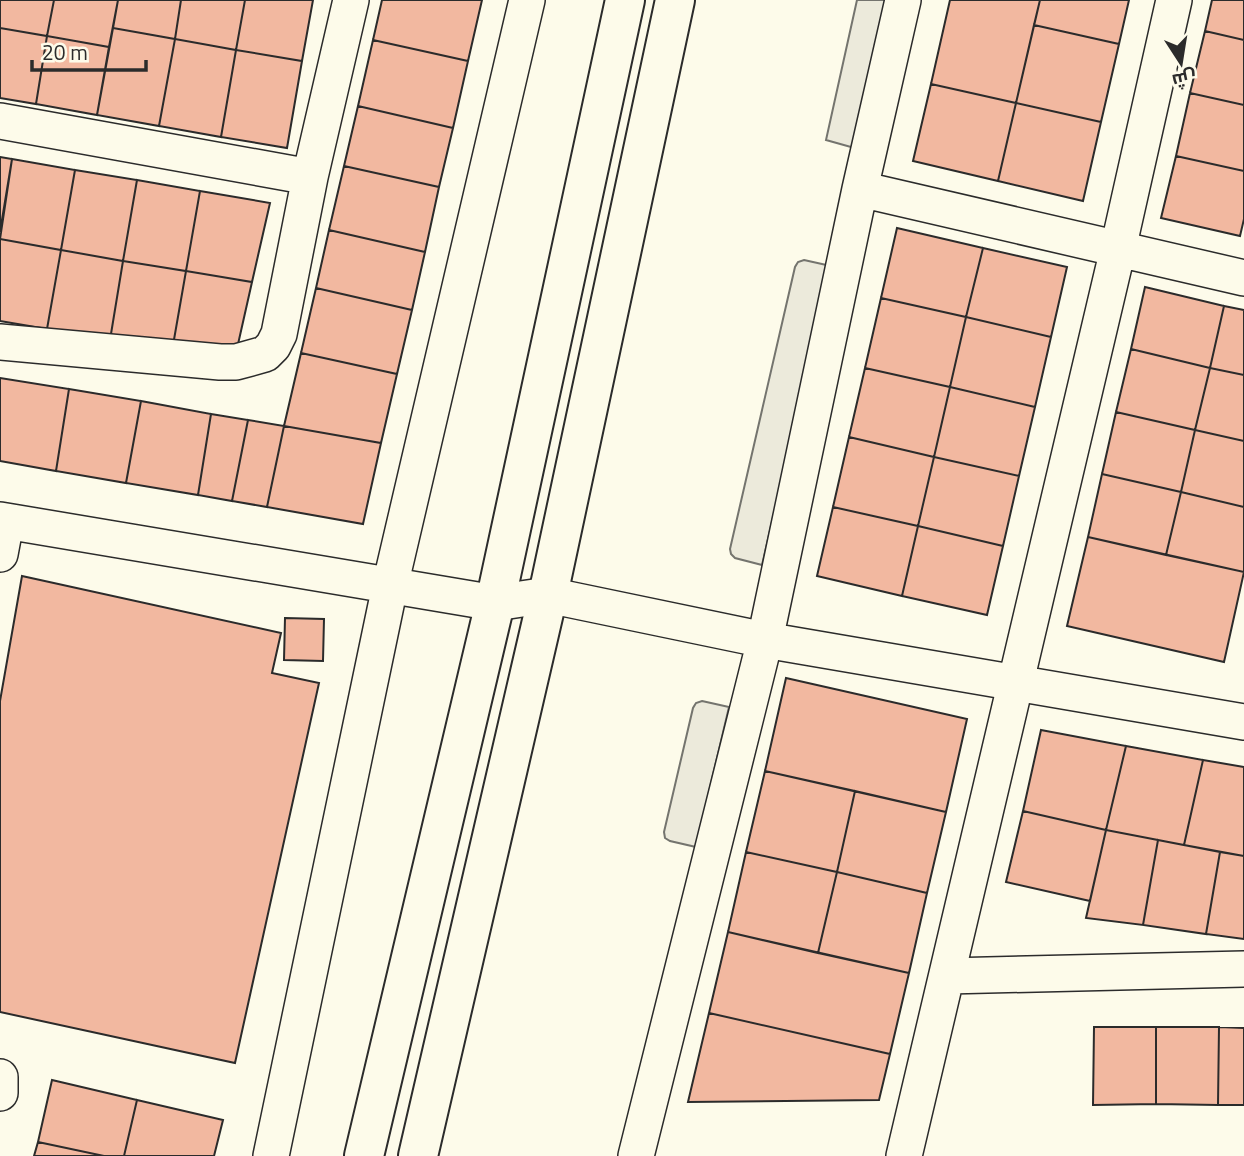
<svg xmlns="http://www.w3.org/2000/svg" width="1244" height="1156" font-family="'Titillium Web',Cairo,sans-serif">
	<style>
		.parking { fill: #eceadb; stroke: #74746e; stroke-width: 2 }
		.building { fill: #f2b8a0; stroke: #2b2b2b; stroke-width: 2 }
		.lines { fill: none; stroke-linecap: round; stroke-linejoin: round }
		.minor-casing { stroke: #2b2b2b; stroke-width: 38 }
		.trunk-casing { stroke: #2b2b2b; stroke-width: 42 }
		.minor { stroke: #fdfbea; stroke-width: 35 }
		.trunk { stroke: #fdfbea; stroke-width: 38 }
	</style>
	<rect width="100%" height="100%" fill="#fdfbea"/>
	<!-- parking -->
	<path class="parking" d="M 857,0 L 893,0 L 858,149 L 826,140 Z
		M 804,260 L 831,266 L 762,565 L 735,558 L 731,554 L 730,549 L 795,267 L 798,262 Z
		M 702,701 L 729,707 L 696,847 L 670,841 L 665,838 L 664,832 L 693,708 L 696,703 Z"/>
	<!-- building -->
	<path class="building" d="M 0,0 L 54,0 L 47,36 L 0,28 Z
		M 54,0 L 118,0 L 109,47 L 47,36 Z
		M 118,0 L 181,0 L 175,39 L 113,28 Z
		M 181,0 L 245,0 L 236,50 L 175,39 Z
		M 245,0 L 313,0 L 302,61 L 236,50 Z
		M 382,0 L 482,0 L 468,61 L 373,40 Z
		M 950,0 L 1040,0 L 1016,103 L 931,84 Z
		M 1040,0 L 1129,0 L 1119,44 L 1034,25 Z
		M 1212,0 L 1244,0 L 1244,40 L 1205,31 Z
		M 1034,25 L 1119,44 L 1101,122 L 1016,103 Z
		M 0,28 L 47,36 L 36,104 L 0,98 Z
		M 113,28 L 175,39 L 159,126 L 97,115 Z
		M 1205,31 L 1244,40 L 1244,105 L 1190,93 Z
		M 47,36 L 109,47 L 97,115 L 36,104 Z
		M 175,39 L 236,50 L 221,137 L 159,126 Z
		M 373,40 L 468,61 L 453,128 L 358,106 Z
		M 236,50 L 302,61 L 287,148 L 221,137 Z
		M 931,84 L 1016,103 L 998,181 L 913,161 Z
		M 1190,93 L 1244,105 L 1244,171 L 1176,156 Z
		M 1016,103 L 1101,122 L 1083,201 L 998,181 Z
		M 358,106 L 453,128 L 439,187 L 344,166 Z
		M 1176,156 L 1244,171 L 1244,219 L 1240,236 L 1161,218 Z
		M 0,157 L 12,159 L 0,232 Z
		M 12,159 L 75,170 L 61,250 L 0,239 Z
		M 344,166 L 439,187 L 425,252 L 329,230 Z
		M 75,170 L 137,180 L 123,261 L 61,250 Z
		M 137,180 L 200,191 L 186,271 L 123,261 Z
		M 200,191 L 270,203 L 252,282 L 186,271 Z
		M 897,228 L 983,248 L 966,317 L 881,298 Z
		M 329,230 L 425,252 L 412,310 L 316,288 Z
		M 0,239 L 61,250 L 47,329 L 0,321 Z
		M 983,248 L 1067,267 L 1051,337 L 966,317 Z
		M 61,250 L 123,261 L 110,340 L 47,329 Z
		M 123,261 L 186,271 L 172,351 L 110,340 Z
		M 186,271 L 252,282 L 234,362 L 172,351 Z
		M 1145,287 L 1224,306 L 1210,368 L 1131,349 Z
		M 316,288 L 412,310 L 397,374 L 301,353 Z
		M 881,298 L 966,317 L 950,387 L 865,368 Z
		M 1224,306 L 1244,310 L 1244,375 L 1210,368 Z
		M 966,317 L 1051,337 L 1035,407 L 950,387 Z
		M 1131,349 L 1210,368 L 1195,430 L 1116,412 Z
		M 301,353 L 397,374 L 381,443 L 284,426 Z
		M 865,368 L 950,387 L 934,457 L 849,437 Z
		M 1210,368 L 1244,375 L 1244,441 L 1195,430 Z
		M 0,378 L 69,389 L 56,471 L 0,461 Z
		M 950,387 L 1035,407 L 1019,476 L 934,457 Z
		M 69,389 L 141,401 L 126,483 L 56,471 Z
		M 141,401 L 211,414 L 198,495 L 126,483 Z
		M 1116,412 L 1195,430 L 1181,492 L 1102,474 Z
		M 211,414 L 248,420 L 232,501 L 198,495 Z
		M 248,420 L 284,426 L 267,507 L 232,501 Z
		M 284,426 L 381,443 L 363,524 L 267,507 Z
		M 1195,430 L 1244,441 L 1244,507 L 1181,492 Z
		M 849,437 L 934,457 L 918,526 L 833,507 Z
		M 934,457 L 1019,476 L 1003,546 L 918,526 Z
		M 1102,474 L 1181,492 L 1166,555 L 1088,537 Z
		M 1181,492 L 1244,507 L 1244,572 L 1166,555 Z
		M 833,507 L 918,526 L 902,596 L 817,576 Z
		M 918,526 L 1003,546 L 987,615 L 902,596 Z
		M 1088,537 L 1244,572 L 1224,662 L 1067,626 Z
		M 22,576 L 281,633 L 272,673 L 319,683 L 235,1063 L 0,1012 L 0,701 Z
		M 285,618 L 324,619 L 323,661 L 284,660 Z
		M 786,678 L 967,719 L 946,812 L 765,771 Z
		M 1041,730 L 1126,746 L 1106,830 L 1023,811 Z
		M 1126,746 L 1203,760 L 1184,845 L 1106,830 Z
		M 1203,760 L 1244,767 L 1244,856 L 1184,845 Z
		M 765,771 L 855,791 L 837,872 L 746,852 Z
		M 855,791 L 946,812 L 927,893 L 837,872 Z
		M 1023,811 L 1106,830 L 1090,901 L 1006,882 Z
		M 1106,830 L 1158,840 L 1143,925 L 1086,918 Z
		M 1158,840 L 1220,852 L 1206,934 L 1143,925 Z
		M 746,852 L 837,872 L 818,953 L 728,932 Z
		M 1220,852 L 1244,856 L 1244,939 L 1206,934 Z
		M 837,872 L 927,893 L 909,973 L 818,953 Z
		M 728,932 L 909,973 L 890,1054 L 709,1013 Z
		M 709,1013 L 890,1054 L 879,1100 L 688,1102 Z
		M 1094,1027 L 1156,1027 L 1156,1104 L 1093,1105 Z
		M 1156,1027 L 1219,1027 L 1218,1105 L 1156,1104 Z
		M 1219,1027 L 1244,1028 L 1244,1105 L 1218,1105 Z
		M 52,1080 L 137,1100 L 124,1156 L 104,1156 L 38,1142 Z
		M 137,1100 L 223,1120 L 214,1156 L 124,1156 Z
		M 38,1142 L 104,1156 L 34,1156 Z"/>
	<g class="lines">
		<defs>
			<path id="minor" d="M 0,121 L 310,177
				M 860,189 L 1244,278
				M 0,342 L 220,362 L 236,362 L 265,354 L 273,346 L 279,334 L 310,177 L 351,0
				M 0,520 L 495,603 L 548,595 L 765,640 L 1244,722
				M 0,554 L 6,522
				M 947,976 L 1244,969
				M 0,1077 L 0,1093
				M 271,1156 L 390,586 L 527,0
				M 636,1156 L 765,640 L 860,189 L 903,0
				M 904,1156 L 1118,249 L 1174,0"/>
			<path id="trunk" d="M 364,1156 L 495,603 L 625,0
				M 418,1156 L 548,595 L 675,0"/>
		</defs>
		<!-- minor casing -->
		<use href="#minor" class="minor-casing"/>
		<!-- trunk casing -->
		<use href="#trunk" class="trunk-casing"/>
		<!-- minor -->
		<use href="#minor" class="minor"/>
		<!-- trunk -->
		<use href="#trunk" class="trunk"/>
	</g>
	<!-- north arrow -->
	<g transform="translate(1181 63) rotate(168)" stroke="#fdfbea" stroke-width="5" paint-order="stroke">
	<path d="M0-5L12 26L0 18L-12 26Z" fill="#2b2b2b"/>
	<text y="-10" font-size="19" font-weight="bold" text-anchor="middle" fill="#2b2b2b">ش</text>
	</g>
	<!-- scale -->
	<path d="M32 60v10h114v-10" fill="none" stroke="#2b2b2b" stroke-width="3.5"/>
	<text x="42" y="60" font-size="21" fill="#2b2b2b" stroke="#fdfbea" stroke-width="5" paint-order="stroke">20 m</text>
</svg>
